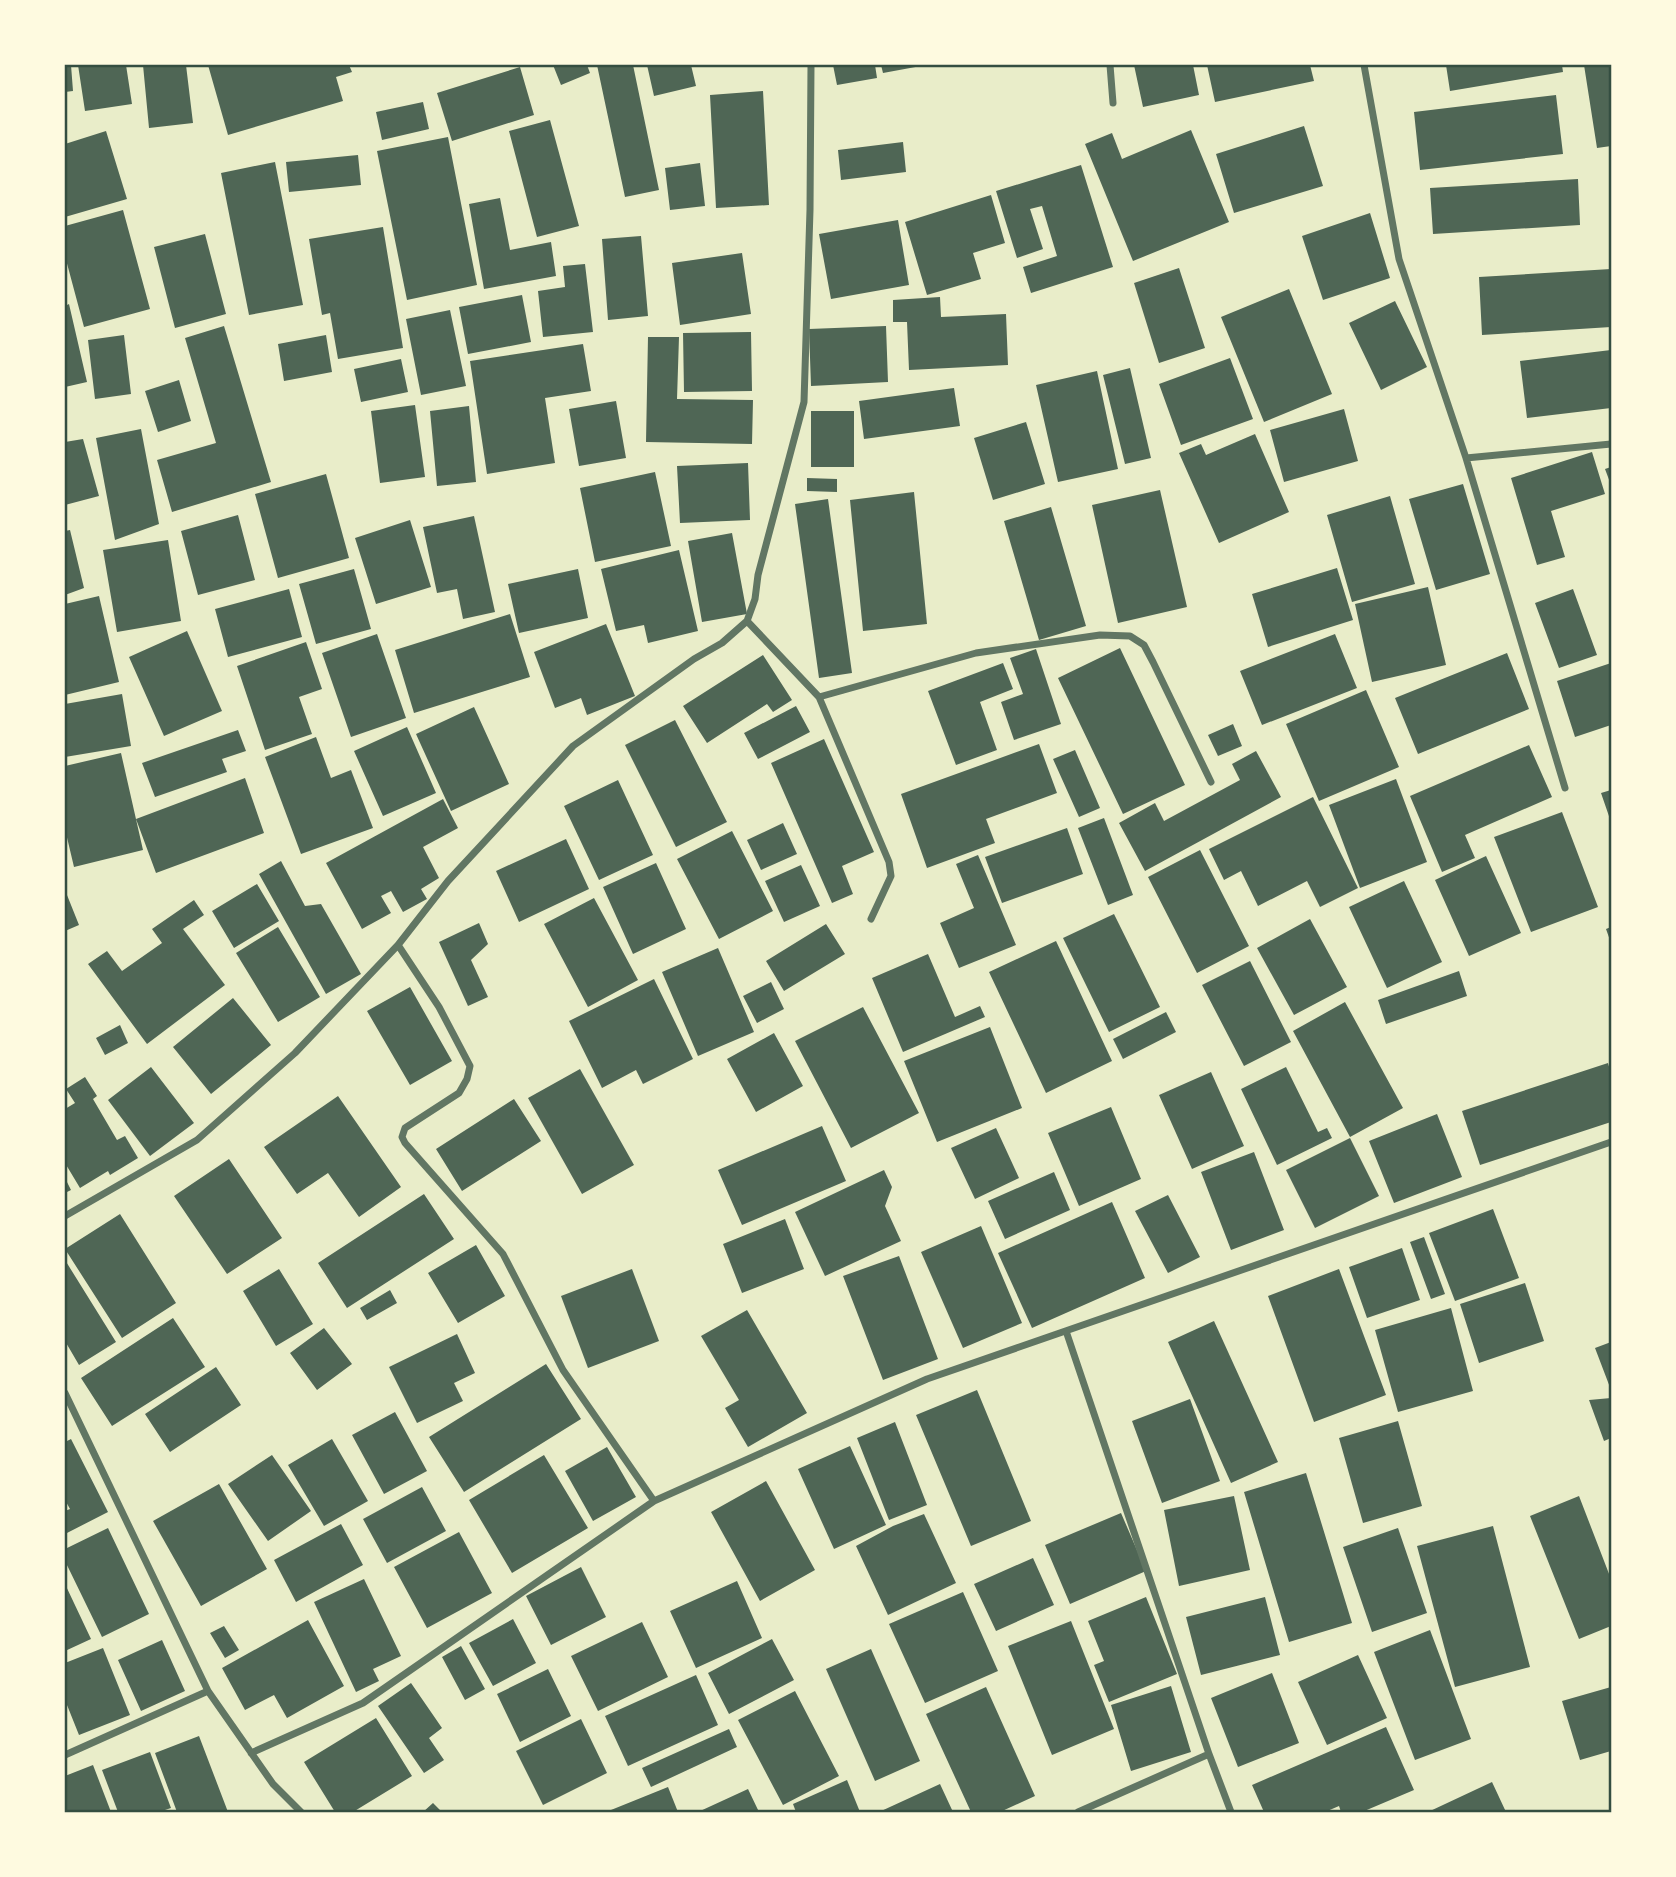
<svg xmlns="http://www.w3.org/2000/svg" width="1676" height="1877" font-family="'Roboto Condensed',sans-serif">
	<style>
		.building { fill: #4f6655 }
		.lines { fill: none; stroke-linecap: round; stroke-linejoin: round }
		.minor { stroke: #617663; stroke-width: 7 }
		.neatline { fill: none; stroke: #344e41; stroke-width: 2.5 }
	</style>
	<rect width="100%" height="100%" fill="#e9edc9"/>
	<!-- building -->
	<path class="building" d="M 65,65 L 71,65 L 73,91 L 65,92 Z
		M 78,65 L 126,65 L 132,104 L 85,111 Z
		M 143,65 L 186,65 L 193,123 L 149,128 Z
		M 208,65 L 349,65 L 352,72 L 336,77 L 343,101 L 228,135 Z
		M 553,65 L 587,65 L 590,73 L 561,85 Z
		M 597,65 L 633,65 L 659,190 L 625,197 Z
		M 647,65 L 691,65 L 696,86 L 654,96 Z
		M 833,65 L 875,65 L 877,78 L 837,85 Z
		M 881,65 L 921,65 L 921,66 L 883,73 Z
		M 1134,65 L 1193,65 L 1199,95 L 1143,107 Z
		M 1207,65 L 1310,65 L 1314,81 L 1215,102 Z
		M 1446,65 L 1562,65 L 1563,72 L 1450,91 Z
		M 1584,65 L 1611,65 L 1611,146 L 1597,148 Z
		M 520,67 L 534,115 L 452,141 L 437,93 Z
		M 763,91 L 769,205 L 716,208 L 710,95 Z
		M 1556,95 L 1563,154 L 1420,170 L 1414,112 Z
		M 423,102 L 429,129 L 382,140 L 376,112 Z
		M 550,120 L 579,226 L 537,237 L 509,131 Z
		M 1304,126 L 1323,186 L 1234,213 L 1216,154 Z
		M 1191,130 L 1229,222 L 1133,261 L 1085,144 L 1112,133 L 1122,159 Z
		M 106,131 L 127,199 L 65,217 L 65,144 Z
		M 448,137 L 477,285 L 407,300 L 377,151 Z
		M 903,142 L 906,172 L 841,180 L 838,150 Z
		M 358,155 L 361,185 L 289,192 L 286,162 Z
		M 275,162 L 303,305 L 249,315 L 221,173 Z
		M 700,163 L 705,206 L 670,210 L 665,168 Z
		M 1081,165 L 1113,267 L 1031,293 L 1023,267 L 1057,256 L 1042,206 L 1030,209 L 1043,249 L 1017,258 L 996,191 Z
		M 1578,179 L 1580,225 L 1433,234 L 1430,188 Z
		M 991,195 L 1005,243 L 973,253 L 981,279 L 927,295 L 905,222 Z
		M 500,198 L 510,250 L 551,242 L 556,276 L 484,289 L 469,204 Z
		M 123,210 L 150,309 L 84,327 L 65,256 L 65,226 Z
		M 1370,213 L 1390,278 L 1323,300 L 1302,236 Z
		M 898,220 L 909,285 L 831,299 L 819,234 Z
		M 383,227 L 403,348 L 338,359 L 330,313 L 322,315 L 309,239 Z
		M 205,234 L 226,314 L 175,328 L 154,247 Z
		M 641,236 L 648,316 L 608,320 L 602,239 Z
		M 742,253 L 751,314 L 680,325 L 672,263 Z
		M 585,264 L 593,332 L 543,337 L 538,291 L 565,287 L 563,266 Z
		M 1179,268 L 1205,348 L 1159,363 L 1134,283 Z
		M 1611,269 L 1611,327 L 1482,335 L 1479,277 Z
		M 1289,289 L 1332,394 L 1264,422 L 1221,317 Z
		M 522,295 L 531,342 L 468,354 L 459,307 Z
		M 940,297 L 941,317 L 1006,314 L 1008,365 L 909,370 L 907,322 L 893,322 L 893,300 Z
		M 1395,301 L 1427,367 L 1381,390 L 1349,323 Z
		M 69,304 L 87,382 L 65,387 L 65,306 Z
		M 450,310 L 466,386 L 421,395 L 406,319 Z
		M 224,326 L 271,482 L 172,512 L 157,460 L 216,443 L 185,338 Z
		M 886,326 L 888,382 L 811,386 L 809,329 Z
		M 751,332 L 752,391 L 684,392 L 683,333 Z
		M 124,335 L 131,394 L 95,399 L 88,340 Z
		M 326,335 L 332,372 L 284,381 L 278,344 Z
		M 648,337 L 679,337 L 677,399 L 753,400 L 752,444 L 646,442 Z
		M 583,344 L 591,391 L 545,398 L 555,463 L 487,474 L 470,361 Z
		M 1611,350 L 1611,408 L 1527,418 L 1520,361 Z
		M 1230,358 L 1253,419 L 1181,445 L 1159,384 Z
		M 401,359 L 408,392 L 361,402 L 354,369 Z
		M 1130,368 L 1151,458 L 1125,464 L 1103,375 Z
		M 1097,371 L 1118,469 L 1058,482 L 1036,385 Z
		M 179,380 L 191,421 L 158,432 L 145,391 Z
		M 954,388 L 960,426 L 864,439 L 859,401 Z
		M 616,401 L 626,458 L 579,466 L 569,409 Z
		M 415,405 L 425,477 L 380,483 L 371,411 Z
		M 469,406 L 476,482 L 437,486 L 430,411 Z
		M 1344,409 L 1358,461 L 1284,482 L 1270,430 Z
		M 811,411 L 854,411 L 854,467 L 811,467 Z
		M 1026,422 L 1045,484 L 993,500 L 974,438 Z
		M 141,429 L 159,524 L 115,540 L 96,438 Z
		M 1255,434 L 1289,512 L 1219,543 L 1179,453 L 1201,444 L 1206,455 Z
		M 83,439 L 99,496 L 65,505 L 65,442 Z
		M 1592,452 L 1605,494 L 1551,511 L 1565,557 L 1537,565 L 1511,478 Z
		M 748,463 L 750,520 L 680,523 L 677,466 Z
		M 1611,467 L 1611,485 L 1605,469 Z
		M 655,472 L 671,546 L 595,562 L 580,488 Z
		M 326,474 L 349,558 L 278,578 L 255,494 Z
		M 807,478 L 837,479 L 837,492 L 807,491 Z
		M 1463,484 L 1490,574 L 1436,590 L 1409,499 Z
		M 1160,490 L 1187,607 L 1118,623 L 1092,505 Z
		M 914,492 L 927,624 L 863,631 L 850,500 Z
		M 1390,496 L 1415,584 L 1352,602 L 1327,515 Z
		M 828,499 L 852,673 L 819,678 L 795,504 Z
		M 1051,507 L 1086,626 L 1039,640 L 1004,521 Z
		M 238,515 L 255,580 L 198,595 L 181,531 Z
		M 474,516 L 495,612 L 463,619 L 457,589 L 437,593 L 423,527 Z
		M 410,520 L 431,587 L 376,604 L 355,538 Z
		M 70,530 L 84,588 L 65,595 L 65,531 Z
		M 732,533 L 747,614 L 702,622 L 688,541 Z
		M 168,540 L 181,621 L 117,632 L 103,550 Z
		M 679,550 L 698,631 L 648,643 L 644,625 L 616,631 L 601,569 Z
		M 1337,568 L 1353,620 L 1268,647 L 1252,594 Z
		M 354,569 L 371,629 L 316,644 L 299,584 Z
		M 578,569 L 588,618 L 519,633 L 508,584 Z
		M 1428,587 L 1446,665 L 1372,682 L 1355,604 Z
		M 289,589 L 302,637 L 228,657 L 215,609 Z
		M 1573,589 L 1597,655 L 1559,668 L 1535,603 Z
		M 99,596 L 119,682 L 65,695 L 65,604 Z
		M 510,614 L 530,677 L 414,713 L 395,650 Z
		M 606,624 L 635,696 L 587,715 L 581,698 L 555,708 L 534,652 Z
		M 187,631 L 222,711 L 164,736 L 129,657 Z
		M 377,634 L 406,718 L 351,737 L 322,653 Z
		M 1335,634 L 1357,688 L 1262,725 L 1240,671 Z
		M 306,642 L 322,689 L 299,697 L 312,734 L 265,750 L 237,666 Z
		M 1120,648 L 1185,785 L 1123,814 L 1058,678 Z
		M 1036,649 L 1061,724 L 1014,740 L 1001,702 L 1023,694 L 1010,658 Z
		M 1507,653 L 1529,709 L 1418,754 L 1395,698 Z
		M 763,655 L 792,700 L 773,712 L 767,704 L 707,743 L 683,706 Z
		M 1003,663 L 1013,689 L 980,702 L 997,750 L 956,765 L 928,691 Z
		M 1611,663 L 1611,725 L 1575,737 L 1557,681 Z
		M 1366,690 L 1399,767 L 1319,801 L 1286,724 Z
		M 122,694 L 131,746 L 65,757 L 65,704 Z
		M 796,706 L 810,732 L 758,759 L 744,733 Z
		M 474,707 L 509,784 L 451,811 L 416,734 Z
		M 675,720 L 727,822 L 676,847 L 625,745 Z
		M 1233,724 L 1242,746 L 1218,756 L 1208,735 Z
		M 407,727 L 436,793 L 383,816 L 354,751 Z
		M 238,730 L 246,751 L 222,759 L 227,772 L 155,797 L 142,763 Z
		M 316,737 L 331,778 L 351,770 L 373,828 L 301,854 L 265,757 Z
		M 824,739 L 874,852 L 842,866 L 853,894 L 832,903 L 771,763 Z
		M 1039,744 L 1057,793 L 986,819 L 995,843 L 927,868 L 901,794 Z
		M 1529,745 L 1552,797 L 1465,835 L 1475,858 L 1442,872 L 1410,796 Z
		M 1075,750 L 1100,808 L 1079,817 L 1053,759 Z
		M 1256,751 L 1281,797 L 1145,871 L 1119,823 L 1155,803 L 1164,821 L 1240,780 L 1232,764 Z
		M 121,753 L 143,850 L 74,867 L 65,829 L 65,766 Z
		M 245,778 L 264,833 L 156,873 L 136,819 Z
		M 1396,779 L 1427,862 L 1360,888 L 1329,805 Z
		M 618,780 L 653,855 L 599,880 L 564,806 Z
		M 1611,790 L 1611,822 L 1601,793 Z
		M 1313,797 L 1358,888 L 1320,907 L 1307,881 L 1258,906 L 1241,871 L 1224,880 L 1209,849 Z
		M 443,799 L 458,828 L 423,847 L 439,878 L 421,889 L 427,899 L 403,912 L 391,891 L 381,896 L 391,913 L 362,929 L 326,863 Z
		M 1562,812 L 1598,907 L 1531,932 L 1494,837 Z
		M 1104,818 L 1133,895 L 1108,905 L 1078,828 Z
		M 783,823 L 797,854 L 761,870 L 747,840 Z
		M 1067,828 L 1083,874 L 1002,903 L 985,857 Z
		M 732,831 L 773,911 L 719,939 L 677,859 Z
		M 566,839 L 589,889 L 519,922 L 496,871 Z
		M 1200,850 L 1249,946 L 1197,973 L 1148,877 Z
		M 978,855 L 1016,945 L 959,968 L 940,923 L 974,908 L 956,864 Z
		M 1486,856 L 1521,933 L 1469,956 L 1435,880 Z
		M 281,861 L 305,906 L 321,904 L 361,974 L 326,994 L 259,874 Z
		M 656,863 L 686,929 L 633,954 L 603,887 Z
		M 801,865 L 820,906 L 784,922 L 765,881 Z
		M 1404,881 L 1442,962 L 1387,988 L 1349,907 Z
		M 257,884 L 279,921 L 234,948 L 212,911 Z
		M 65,890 L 79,925 L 65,931 Z
		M 594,898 L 638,980 L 588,1007 L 544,924 Z
		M 194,900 L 204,915 L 183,929 L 225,985 L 147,1044 L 88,964 L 107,951 L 122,971 L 162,943 L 152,929 Z
		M 1114,914 L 1160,1007 L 1109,1032 L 1063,938 Z
		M 1310,919 L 1347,987 L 1294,1015 L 1257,948 Z
		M 479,923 L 488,944 L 471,960 L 488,997 L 468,1006 L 439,942 Z
		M 826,924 L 845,954 L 784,991 L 766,961 Z
		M 278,927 L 320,997 L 278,1022 L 236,953 Z
		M 1611,927 L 1611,943 L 1606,929 Z
		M 1056,941 L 1112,1061 L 1046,1093 L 989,972 Z
		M 718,948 L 754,1032 L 698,1056 L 662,972 Z
		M 928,954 L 955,1017 L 980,1006 L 985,1017 L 903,1052 L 872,978 Z
		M 1250,961 L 1291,1042 L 1244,1066 L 1202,985 Z
		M 1459,971 L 1467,996 L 1386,1024 L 1378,1000 Z
		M 654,979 L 693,1059 L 643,1084 L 636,1070 L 602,1088 L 569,1021 Z
		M 771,982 L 784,1009 L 757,1023 L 743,996 Z
		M 410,987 L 452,1061 L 410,1085 L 367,1011 Z
		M 233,998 L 271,1045 L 211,1094 L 173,1047 Z
		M 1345,1002 L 1403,1108 L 1350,1137 L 1293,1031 Z
		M 863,1007 L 919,1113 L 851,1148 L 795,1041 Z
		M 1166,1012 L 1176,1032 L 1123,1059 L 1113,1039 Z
		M 120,1025 L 128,1043 L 105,1055 L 96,1038 Z
		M 990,1027 L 1022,1108 L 937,1142 L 904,1061 Z
		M 774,1033 L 803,1086 L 756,1112 L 727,1059 Z
		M 1608,1063 L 1611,1074 L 1611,1122 L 1480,1165 L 1462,1111 Z
		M 151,1067 L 194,1123 L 150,1156 L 108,1100 Z
		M 1286,1067 L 1318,1132 L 1327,1128 L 1332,1138 L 1277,1165 L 1241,1089 Z
		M 580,1069 L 634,1165 L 582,1194 L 528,1098 Z
		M 1211,1072 L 1244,1146 L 1192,1169 L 1159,1095 Z
		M 85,1077 L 97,1096 L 93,1099 L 117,1140 L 125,1136 L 138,1158 L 110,1175 L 108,1171 L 80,1188 L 65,1163 L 65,1109 L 75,1103 L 66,1089 Z
		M 338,1096 L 401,1187 L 359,1217 L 328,1173 L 297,1194 L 264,1147 Z
		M 514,1099 L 541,1141 L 462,1191 L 436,1149 Z
		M 1111,1107 L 1141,1179 L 1079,1206 L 1048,1133 Z
		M 1437,1114 L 1462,1177 L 1394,1203 L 1369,1141 Z
		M 822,1126 L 846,1181 L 742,1225 L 718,1170 Z
		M 996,1128 L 1019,1178 L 975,1199 L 951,1148 Z
		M 1350,1138 L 1379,1196 L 1315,1228 L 1286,1170 Z
		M 1254,1152 L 1284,1230 L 1231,1250 L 1201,1172 Z
		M 229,1159 L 282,1238 L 227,1274 L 174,1196 Z
		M 884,1170 L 892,1187 L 885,1206 L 901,1241 L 825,1276 L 795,1212 Z
		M 1054,1172 L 1070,1210 L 1005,1239 L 988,1201 Z
		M 65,1178 L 71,1190 L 65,1193 Z
		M 424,1194 L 454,1239 L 347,1308 L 318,1263 Z
		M 1168,1195 L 1200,1257 L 1168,1273 L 1135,1211 Z
		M 1112,1202 L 1145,1278 L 1032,1328 L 998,1253 Z
		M 1493,1209 L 1519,1278 L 1455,1301 L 1429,1233 Z
		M 120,1214 L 176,1303 L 122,1338 L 65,1249 Z
		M 785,1219 L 804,1269 L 742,1293 L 723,1244 Z
		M 981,1226 L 1022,1323 L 963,1348 L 921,1252 Z
		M 1424,1237 L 1445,1294 L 1431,1299 L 1410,1242 Z
		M 476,1245 L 505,1296 L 458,1323 L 428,1273 Z
		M 1402,1248 L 1420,1300 L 1367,1318 L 1349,1267 Z
		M 899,1256 L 938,1359 L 883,1380 L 843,1276 Z
		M 65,1260 L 116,1342 L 79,1365 L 65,1341 Z
		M 279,1269 L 313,1324 L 276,1346 L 243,1291 Z
		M 632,1269 L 659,1341 L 588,1368 L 561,1296 Z
		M 1339,1269 L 1386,1395 L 1314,1422 L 1268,1296 Z
		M 1525,1283 L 1544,1341 L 1479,1363 L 1460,1304 Z
		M 390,1290 L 397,1303 L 367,1320 L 360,1308 Z
		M 1451,1308 L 1473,1391 L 1398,1412 L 1375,1330 Z
		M 747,1310 L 807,1413 L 748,1447 L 725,1408 L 739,1400 L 701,1336 Z
		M 173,1318 L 205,1367 L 112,1426 L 81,1378 Z
		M 1214,1321 L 1278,1462 L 1231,1483 L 1168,1342 Z
		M 324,1328 L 352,1364 L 317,1390 L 290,1353 Z
		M 457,1334 L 475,1373 L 454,1383 L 463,1401 L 417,1423 L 389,1367 Z
		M 1611,1342 L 1611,1390 L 1595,1348 Z
		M 546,1364 L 581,1419 L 464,1492 L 429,1437 Z
		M 216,1367 L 241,1405 L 170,1452 L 145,1414 Z
		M 977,1390 L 1031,1521 L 971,1546 L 916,1415 Z
		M 1611,1398 L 1611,1438 L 1604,1441 L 1589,1400 Z
		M 1190,1399 L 1220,1481 L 1162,1503 L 1132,1421 Z
		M 395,1412 L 427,1471 L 384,1494 L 352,1435 Z
		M 1398,1421 L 1422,1506 L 1363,1523 L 1339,1438 Z
		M 895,1422 L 927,1505 L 889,1520 L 857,1438 Z
		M 71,1439 L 108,1512 L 65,1534 L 65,1511 L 70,1509 L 65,1500 L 65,1442 Z
		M 332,1439 L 368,1501 L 324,1526 L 288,1465 Z
		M 850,1446 L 886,1525 L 834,1549 L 798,1469 Z
		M 607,1447 L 636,1497 L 593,1521 L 565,1471 Z
		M 272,1455 L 311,1511 L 268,1541 L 228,1484 Z
		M 544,1455 L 588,1528 L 512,1573 L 469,1500 Z
		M 1306,1473 L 1352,1623 L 1289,1642 L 1244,1492 Z
		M 766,1481 L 815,1570 L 760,1601 L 711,1512 Z
		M 219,1484 L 267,1569 L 201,1606 L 153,1521 Z
		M 422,1487 L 446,1531 L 387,1563 L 363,1519 Z
		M 1234,1496 L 1250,1570 L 1179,1586 L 1164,1510 Z
		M 1579,1496 L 1611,1579 L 1611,1626 L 1579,1639 L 1530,1516 Z
		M 1121,1513 L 1146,1571 L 1070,1604 L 1045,1545 Z
		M 924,1514 L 956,1583 L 888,1615 L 856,1546 L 893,1526 Z
		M 341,1524 L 363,1565 L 296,1602 L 274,1560 Z
		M 1493,1526 L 1530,1667 L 1455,1687 L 1417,1546 Z
		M 108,1528 L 149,1614 L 102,1637 L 65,1561 L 65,1549 Z
		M 1398,1528 L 1427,1613 L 1372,1632 L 1343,1547 Z
		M 459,1532 L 492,1593 L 427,1628 L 394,1567 Z
		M 1033,1558 L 1054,1605 L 996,1631 L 974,1584 Z
		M 581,1567 L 606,1617 L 551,1645 L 526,1596 Z
		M 364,1579 L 401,1656 L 373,1669 L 379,1681 L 356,1692 L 314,1602 Z
		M 737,1581 L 762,1638 L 696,1668 L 670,1611 Z
		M 65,1584 L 91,1639 L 65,1651 Z
		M 963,1592 L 998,1671 L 925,1703 L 889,1624 Z
		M 1146,1597 L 1177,1674 L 1109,1702 L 1094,1665 L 1104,1661 L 1088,1621 Z
		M 1265,1597 L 1280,1655 L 1201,1675 L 1186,1617 Z
		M 513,1619 L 536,1663 L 493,1686 L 469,1643 Z
		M 308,1620 L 344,1686 L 287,1718 L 274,1695 L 245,1710 L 222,1668 Z
		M 1071,1621 L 1114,1729 L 1052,1755 L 1008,1646 Z
		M 642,1622 L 668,1677 L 598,1711 L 571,1656 Z
		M 224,1626 L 239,1650 L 225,1658 L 210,1633 Z
		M 1430,1630 L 1471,1739 L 1415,1760 L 1374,1652 Z
		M 772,1639 L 794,1680 L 729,1714 L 708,1673 Z
		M 162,1640 L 185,1691 L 141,1711 L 118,1660 Z
		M 461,1646 L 485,1689 L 465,1700 L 442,1657 Z
		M 103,1648 L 130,1715 L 79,1735 L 65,1700 L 65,1663 Z
		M 871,1649 L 920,1761 L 875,1781 L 826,1669 Z
		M 1358,1655 L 1387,1718 L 1327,1745 L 1298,1682 Z
		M 548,1669 L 571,1716 L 520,1742 L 497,1694 Z
		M 1272,1673 L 1299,1743 L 1238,1767 L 1211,1698 Z
		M 696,1675 L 718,1725 L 628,1766 L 605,1716 Z
		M 411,1683 L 442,1728 L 429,1738 L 444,1760 L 424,1773 L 378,1706 Z
		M 1171,1686 L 1191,1752 L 1131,1771 L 1111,1705 Z
		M 986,1687 L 1035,1796 L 1000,1812 L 971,1812 L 926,1714 Z
		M 1611,1687 L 1611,1751 L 1580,1760 L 1562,1701 Z
		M 795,1691 L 839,1776 L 783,1805 L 738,1720 Z
		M 376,1718 L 412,1776 L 353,1812 L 335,1812 L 304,1762 Z
		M 581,1719 L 607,1773 L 543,1805 L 516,1751 Z
		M 1386,1727 L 1414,1790 L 1362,1812 L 1341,1812 L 1339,1806 L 1325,1812 L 1264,1812 L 1252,1785 Z
		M 729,1729 L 737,1747 L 651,1787 L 642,1768 Z
		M 199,1736 L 228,1812 L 177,1812 L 155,1753 Z
		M 150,1752 L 171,1808 L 159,1812 L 118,1812 L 102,1770 Z
		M 93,1765 L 111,1812 L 65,1812 L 65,1776 Z
		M 847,1780 L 860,1812 L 796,1812 L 793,1804 Z
		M 1492,1782 L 1506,1812 L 1428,1812 Z
		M 940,1784 L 953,1812 L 879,1812 Z
		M 668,1787 L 678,1812 L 606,1812 Z
		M 748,1789 L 759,1812 L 698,1812 Z
		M 433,1803 L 442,1812 L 423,1812 Z"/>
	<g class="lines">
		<!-- minor -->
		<path class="minor" d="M 1110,65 L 1113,103
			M 1364,65 L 1399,259 L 1466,458 L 1565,788
			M 1466,458 L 1611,444
			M 747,621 L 819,697 L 889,862 L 891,876 L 871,919
			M 819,697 L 976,653 L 1100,635 L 1130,636 L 1144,645 L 1153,662 L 1211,782
			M 398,945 L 439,1007 L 470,1066 L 467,1079 L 459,1093 L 405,1128 L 402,1137 L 405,1143 L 503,1254 L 563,1370 L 654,1501
			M 65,1216 L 197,1140 L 295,1053 L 398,945 L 448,881 L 573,746 L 694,659 L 722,643 L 747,621 L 755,599 L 758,575 L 804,402 L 810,210 L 811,65
			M 1066,1331 L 1209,1754 L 1231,1812
			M 65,1393 L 208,1691 L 273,1784 L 301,1812
			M 251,1753 L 363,1703 L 654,1501 L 927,1379 L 1611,1142
			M 65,1755 L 208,1691
			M 1078,1812 L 1209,1754"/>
	</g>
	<!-- border -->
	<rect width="1676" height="1877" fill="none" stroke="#fefae0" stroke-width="133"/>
	<rect x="66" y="66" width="1544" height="1745" class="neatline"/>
</svg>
